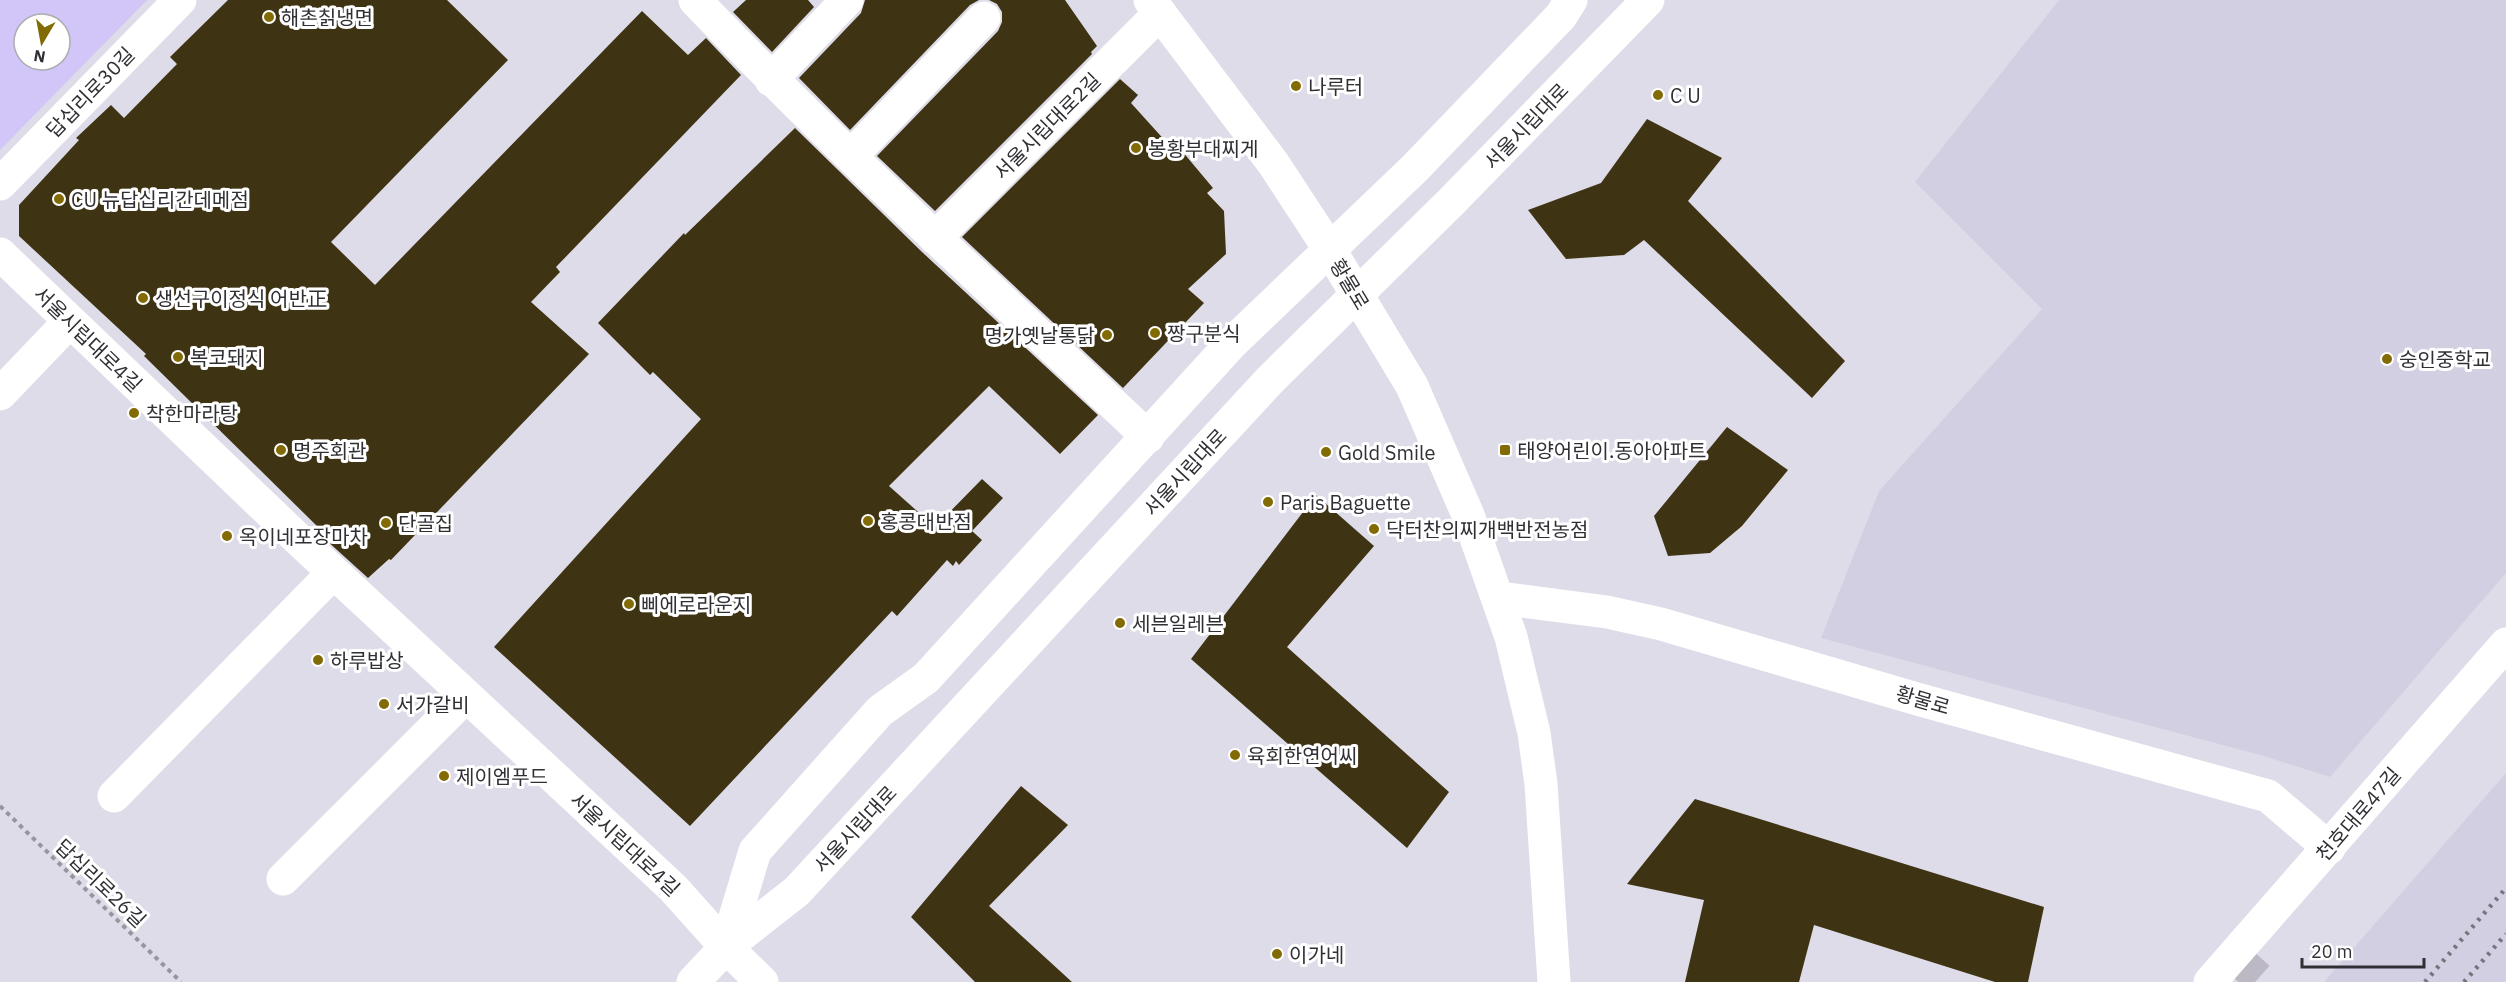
<svg xmlns="http://www.w3.org/2000/svg" width="2506" height="982" font-family="'IBM Plex Sans','Noto Sans KR',sans-serif">
	<style>
		.built { fill: #d3cfe2 }
		.green { fill: #d1c6f7; fill-rule: evenodd }
		.building { fill: #3e3413 }
		.lines { fill: none; stroke-linecap: round; stroke-linejoin: round }
		.minor-tunnel { stroke: #bcb9c5; stroke-width: 33; stroke-dasharray: 33 16; stroke-linecap: butt }
		.path { stroke: #97959e; stroke-width: 4; stroke-dasharray: 4.5 4.5; stroke-linecap: butt }
		.minor { stroke: #fff; stroke-width: 33 }
		.tertiary { stroke: #fff; stroke-width: 33 }
		.secondary { stroke: #fff; stroke-width: 33 }
		.rail { stroke: #76747c; stroke-width: 4.5; stroke-dasharray: 3 6; stroke-linecap: butt }
		.poi-dot { fill: #826a04; stroke: #fff; stroke-width: 2 }
		.labels { text-anchor: middle; dominant-baseline: central; stroke-width: 6; stroke-linejoin: round; paint-order: stroke }
		.poi-label { font-size: 20px; fill: #302f34; stroke: #fff; text-anchor: start }
		.street-label { font-size: 20px; fill: #302f34; stroke: #fff }
	</style>
	<rect width="100%" height="100%" fill="#dfdce9"/>
	<!-- built -->
	<path class="built" d="M 2059,0 L 2506,0 L 2506,573 L 2330,777 L 2264,756 L 1821,638 L 1879,491 L 2042,309 L 1915,182 Z
		M 2506,773 L 2506,982 L 2324,982 Z"/>
	<!-- green -->
	<path class="green" d="M 0,0 L 147,0 L 0,150 ZM 24,24 L 60,24 L 60,60 L 24,60 Z"/>
	<!-- building -->
	<path class="building" d="M 228,0 L 447,0 L 508,60 L 331,242 L 375,285 L 642,11 L 688,55 L 706,38 L 741,75 L 556,267 L 560,272 L 531,302 L 589,354 L 391,560 L 389,559 L 368,578 L 315,530 L 318,527 L 144,356 L 146,354 L 19,236 L 19,205 L 79,140 L 76,138 L 111,105 L 124,118 L 177,64 L 170,57 Z
		M 746,0 L 808,0 L 814,7 L 772,52 L 733,12 Z
		M 865,0 L 979,0 L 970,5 L 850,130 L 799,78 L 861,13 Z
		M 989,0 L 1065,0 L 1097,46 L 1091,52 L 1092,54 L 935,211 L 877,156 L 998,31 L 1002,22 L 1002,12 L 997,4 Z
		M 1120,79 L 1138,95 L 1131,103 L 1178,155 L 1182,151 L 1213,188 L 1207,193 L 1224,211 L 1226,254 L 1188,289 L 1204,303 L 1123,388 L 962,237 Z
		M 1647,119 L 1722,158 L 1688,201 L 1845,361 L 1812,398 L 1644,240 L 1624,255 L 1566,259 L 1528,210 L 1601,183 Z
		M 795,128 L 922,252 L 1098,415 L 1060,454 L 989,386 L 889,486 L 935,527 L 982,479 L 1003,498 L 972,531 L 982,540 L 959,565 L 956,561 L 953,566 L 947,560 L 897,616 L 892,611 L 690,826 L 494,647 L 701,419 L 653,372 L 650,375 L 598,323 L 684,233 L 685,235 Z
		M 1727,427 L 1788,470 L 1742,526 L 1710,553 L 1668,556 L 1654,516 Z
		M 1316,495 L 1374,546 L 1287,647 L 1449,792 L 1407,848 L 1191,659 Z
		M 1021,786 L 1068,825 L 989,906 L 1072,982 L 975,982 L 911,917 Z
		M 1695,799 L 2044,907 L 2028,982 L 1995,982 L 1814,925 L 1799,982 L 1685,982 L 1704,900 L 1627,884 Z"/>
	<g class="lines">
		<!-- minor-tunnel -->
		<path class="minor-tunnel" d="M 2234,956 L 2263,982"/>
		<!-- path -->
		<path class="path" d="M 0,806 L 181,982"/>
		<!-- minor -->
		<path class="minor" d="M 695,0 C 840,152 995,293 1148,437
			M 771,80 L 847,0
			M 851,156 L 984,18
			M 0,184 L 180,0
			M 935,238 L 1160,13
			M 0,254 L 300,541 L 673,888 L 726,947 L 762,982
			M 0,394 L 70,321
			M 1499,598 L 1607,612 L 1661,624 L 1917,699 L 2268,796 L 2329,848
			M 114,796 L 333,573
			M 283,879 L 466,696"/>
		<!-- tertiary -->
		<path class="tertiary" d="M 2210,982 L 2506,644"/>
		<!-- secondary -->
		<path class="secondary" d="M 1150,0 L 1273,163 L 1330,250 L 1412,386 L 1468,515 L 1511,637 L 1534,733 L 1541,784 L 1554,982
			M 726,947 L 755,851 L 880,711 L 926,678 L 1231,344 L 1415,168 L 1561,16 L 1571,0
			M 693,982 L 726,947 L 797,891 L 1270,380 L 1451,202 L 1648,0"/>
		<!-- rail -->
		<path class="rail" d="M 2425,982 L 2506,888
			M 2464,982 L 2506,934"/>
	</g>
	<!-- markers -->
	<g class="poi-dot">
		<circle cx="269" cy="17" r="6"/>
		<circle cx="1296" cy="86" r="6"/>
		<circle cx="1658" cy="95" r="6"/>
		<circle cx="1136" cy="148" r="6"/>
		<circle cx="59" cy="199" r="6"/>
		<circle cx="143" cy="298" r="6"/>
		<circle cx="1155" cy="333" r="6"/>
		<circle cx="1107" cy="335" r="6"/>
		<circle cx="178" cy="357" r="6"/>
		<circle cx="2387" cy="359" r="6"/>
		<circle cx="134" cy="413" r="6"/>
		<circle cx="281" cy="450" r="6"/>
		<rect x="1499" y="444" width="12" height="12" rx="3"/>
		<circle cx="1326" cy="452" r="6"/>
		<circle cx="1268" cy="502" r="6"/>
		<circle cx="868" cy="521" r="6"/>
		<circle cx="386" cy="523" r="6"/>
		<circle cx="1374" cy="529" r="6"/>
		<circle cx="227" cy="536" r="6"/>
		<circle cx="629" cy="604" r="6"/>
		<circle cx="1120" cy="623" r="6"/>
		<circle cx="318" cy="660" r="6"/>
		<circle cx="384" cy="704" r="6"/>
		<circle cx="1235" cy="755" r="6"/>
		<circle cx="444" cy="776" r="6"/>
		<circle cx="1277" cy="954" r="6"/>
	</g>
	<g class="labels">
		<!-- poi labels -->
		<g class="poi-label">
			<text x="281" y="17">해촌칡냉면</text>
			<text x="1308" y="86">나루터</text>
			<text x="1670" y="95">C U</text>
			<text x="1148" y="148">봉황부대찌게</text>
			<text x="71" y="199">CU 뉴답십리간데메점</text>
			<text x="155" y="298">생선구이정식 어반正</text>
			<text x="1167" y="333">짱구분식</text>
			<text x="1095" y="335" text-anchor="end">명가옛날통닭</text>
			<text x="190" y="357">복코돼지</text>
			<text x="2399" y="359">숭인중학교</text>
			<text x="146" y="413">착한마라탕</text>
			<text x="293" y="450">명주회관</text>
			<text x="1517" y="450">태양어린이.동아아파트</text>
			<text x="1338" y="452">Gold Smile</text>
			<text x="1280" y="502">Paris Baguette</text>
			<text x="880" y="521">홍콩대반점</text>
			<text x="398" y="523">단골집</text>
			<text x="1386" y="529">닥터찬의찌개백반전농점</text>
			<text x="239" y="536">옥이네포장마차</text>
			<text x="641" y="604">삐에로라운지</text>
			<text x="1132" y="623">세븐일레븐</text>
			<text x="330" y="660">하루밥상</text>
			<text x="396" y="704">서가갈비</text>
			<text x="1247" y="755">육회한연어씨</text>
			<text x="456" y="776">제이엠푸드</text>
			<text x="1289" y="954">이가네</text>
		</g>
		<!-- street labels -->
		<g class="street-label">
			<text transform="translate(90 92) rotate(-46)">답십리로30길</text>
			<text transform="translate(1047 126) rotate(-45)">서울시립대로2길</text>
			<text transform="translate(1526 126) rotate(-46)">서울시립대로</text>
			<text transform="translate(1350 284) rotate(59)">황물로</text>
			<text transform="translate(88 339) rotate(44)">서울시립대로4길</text>
			<text transform="translate(1185 472) rotate(-47)">서울시립대로</text>
			<text transform="translate(1923 700) rotate(16)">황물로</text>
			<text transform="translate(2358 814) rotate(-49)">천호대로47길</text>
			<text transform="translate(855 829) rotate(-47)">서울시립대로</text>
			<text transform="translate(625 844) rotate(43)">서울시립대로4길</text>
			<text transform="translate(101 883) rotate(44)">답십리로26길</text>
		</g>
	</g>
	<!-- north arrow -->
	<g transform="translate(42 42) rotate(190)"><circle r="28" fill="#ffffff" stroke="#acacae" stroke-width="1.5"/>
	<path d="M0-4.5L10 22L0 15L-10 22Z" fill="#826a04"/>
	<text y="-9" font-size="16" font-weight="bold" text-anchor="middle" fill="#302f34">N</text>
	</g>
	<!-- scale -->
	<path d="M2302 958v9h122v-9" fill="none" stroke="#302f34" stroke-width="3"/>
	<text x="2311" y="958" font-size="18" fill="#302f34" stroke="#ffffff" stroke-width="4.5" paint-order="stroke">20 m</text>
</svg>
